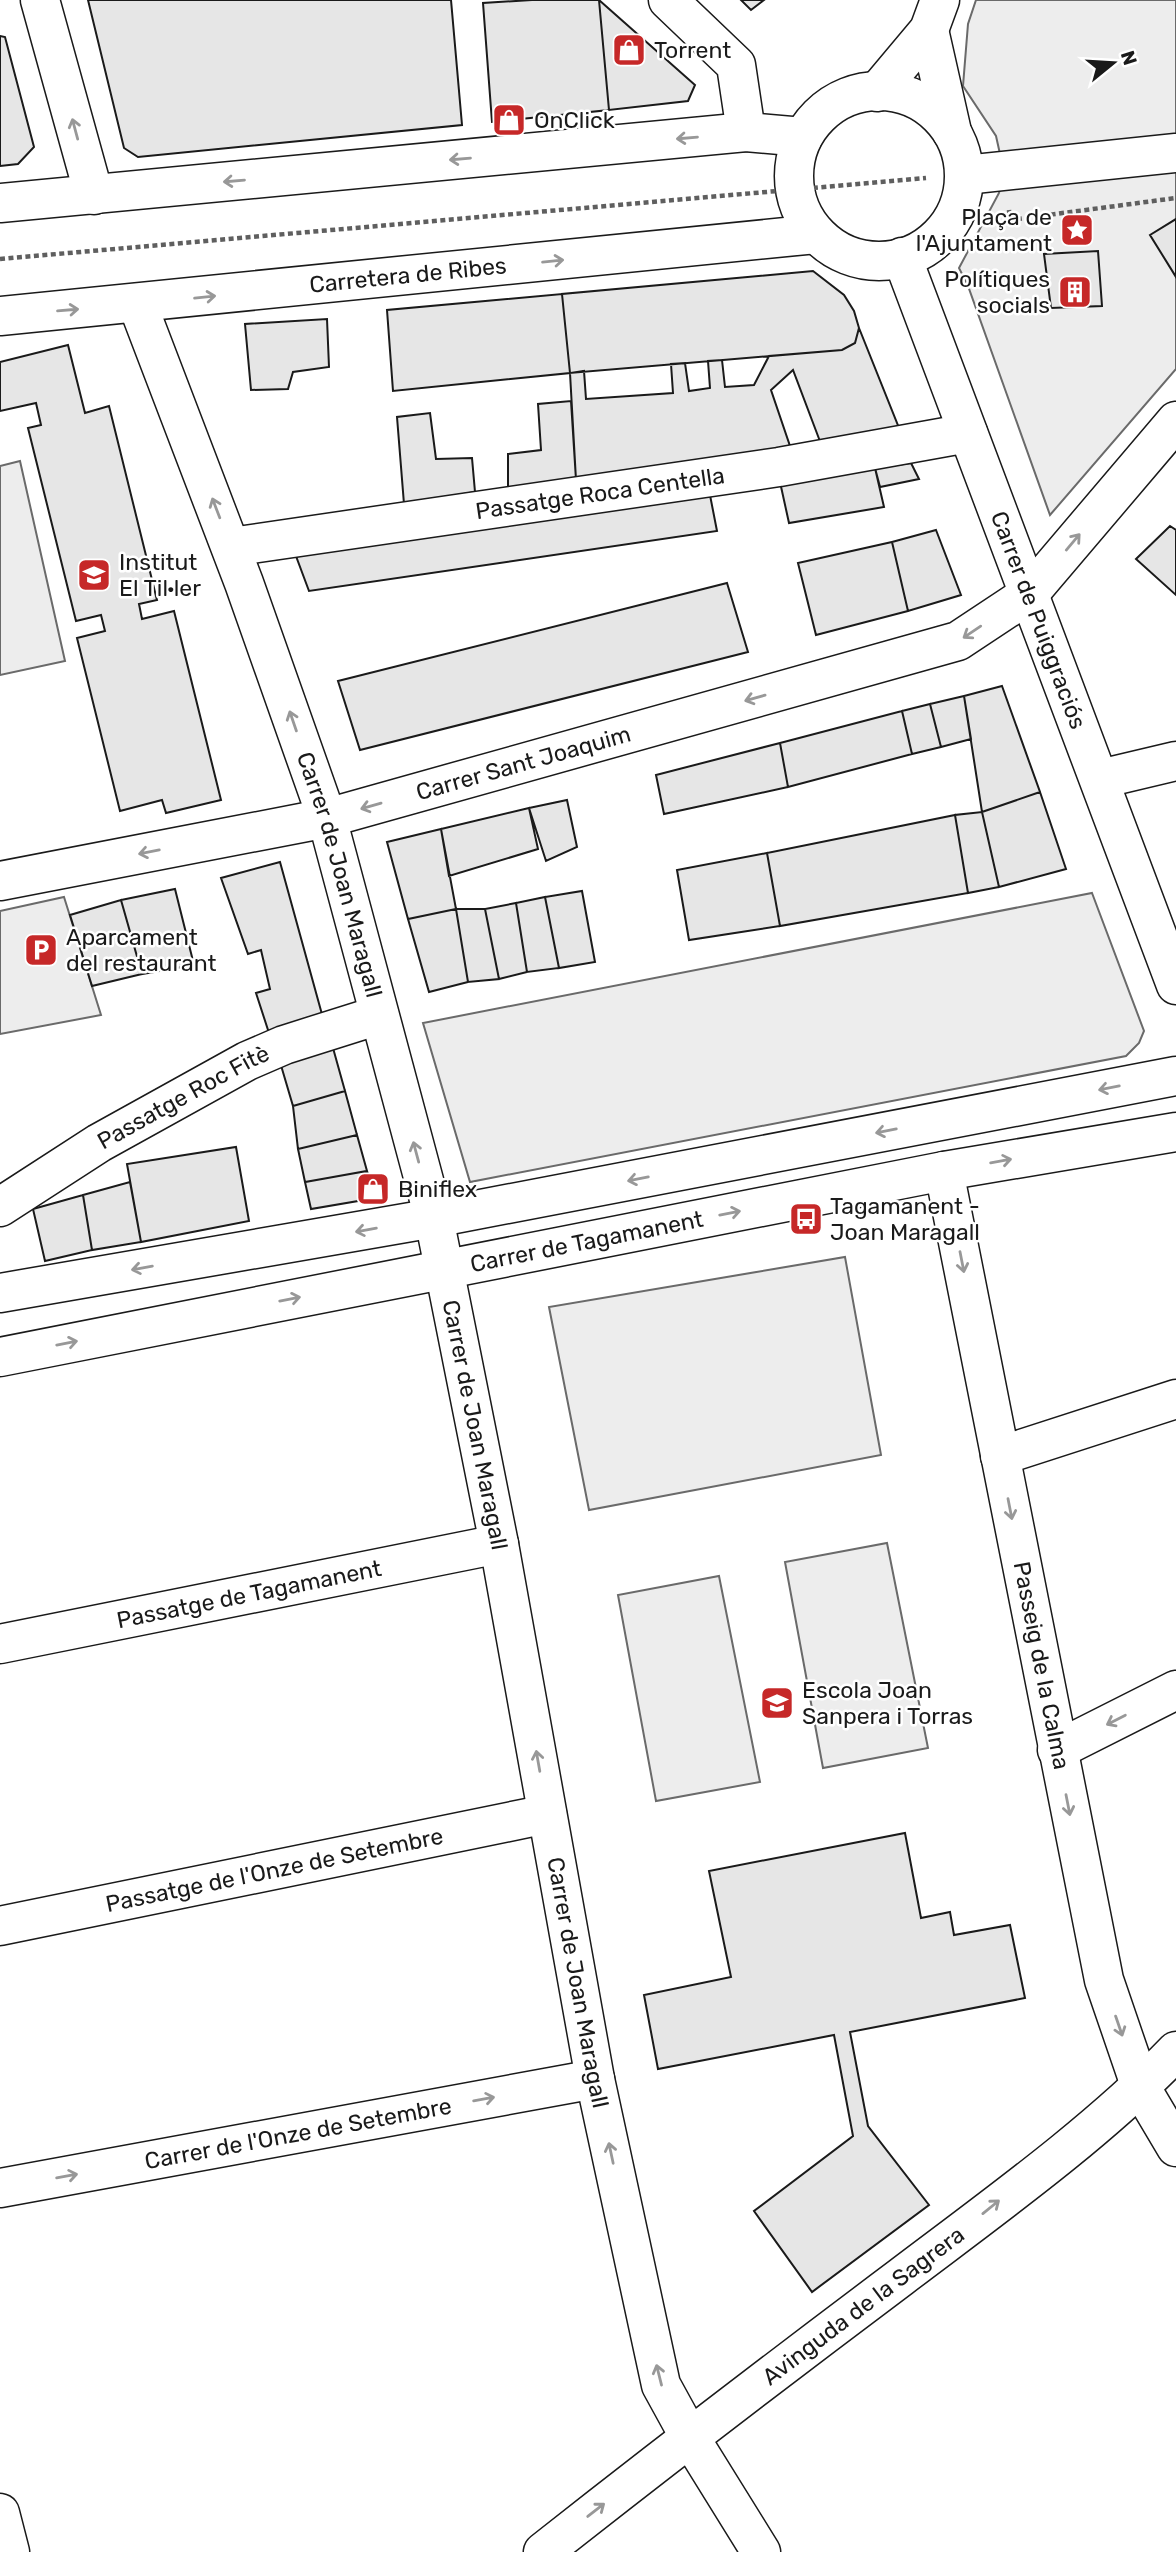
<svg xmlns="http://www.w3.org/2000/svg" width="1176" height="2552" font-family="Rubik,sans-serif">
	<style>
		.built { fill: #ededed; stroke: #6a6a6a; stroke-width: 2 }
		.building { fill: #e6e6e6; stroke: #1a1a1a; stroke-width: 2 }
		.lines { fill: none; stroke-linecap: round; stroke-linejoin: round }
		.minor-casing { stroke: #1a1a1a; stroke-width: 41 }
		.path { stroke: #5f5f5f; stroke-width: 4.5; stroke-dasharray: 5 3.5; stroke-linecap: butt }
		.minor { stroke: #fff; stroke-width: 38 }
		.oneway { stroke: #989898 }
		.labels { text-anchor: middle; dominant-baseline: central; stroke-width: 5; stroke-linejoin: round; paint-order: stroke }
		.poi-label { font-size: 23px; fill: #1a1a1a; stroke: #fff; text-anchor: start }
		.street-label { font-size: 23px; fill: #1a1a1a; stroke: #fff }
	</style>
	<rect width="100%" height="100%" fill="#fff"/>
	<!-- built -->
	<path class="built" d="M 976,0 L 1176,0 L 1176,369 L 1050,515 L 968,286 L 959,268 L 999,193 L 1004,172 L 996,136 L 963,86 L 968,24 Z
		M 20,461 L 65,661 L 0,675 L 0,466 Z
		M 1092,893 L 1144,1031 L 1139,1043 L 1126,1056 L 470,1182 L 423,1023 Z
		M 64,897 L 101,1015 L 0,1034 L 0,911 Z
		M 845,1257 L 881,1455 L 589,1510 L 549,1307 Z
		M 887,1543 L 928,1748 L 823,1768 L 785,1562 Z
		M 719,1576 L 760,1782 L 656,1801 L 618,1595 Z"/>
	<!-- building -->
	<path class="building" d="M 88,0 L 451,0 L 462,125 L 138,157 L 124,148 Z
		M 532,0 L 599,0 L 609,110 L 492,122 L 483,3 Z
		M 599,0 L 695,85 L 688,101 L 609,110 Z
		M 741,0 L 764,0 L 751,10 Z
		M 0,36 L 5,37 L 34,147 L 18,164 L 0,166 Z
		M 1176,219 L 1176,277 L 1150,235 Z
		M 1098,251 L 1102,306 L 1051,308 L 1044,254 Z
		M 813,271 L 844,295 L 854,311 L 859,328 L 855,343 L 842,350 L 570,373 L 562,294 Z
		M 562,294 L 570,373 L 393,391 L 387,310 Z
		M 327,319 L 329,367 L 293,372 L 288,389 L 251,390 L 245,324 Z
		M 859,328 L 901,433 L 821,444 L 793,370 L 771,390 L 791,449 L 576,480 L 570,373 L 584,371 L 586,399 L 673,393 L 671,364 L 685,363 L 689,391 L 710,388 L 708,361 L 722,360 L 725,387 L 754,385 L 769,356 L 842,350 L 855,343 Z
		M 68,345 L 85,413 L 109,406 L 157,600 L 139,604 L 142,619 L 174,611 L 221,800 L 166,813 L 162,800 L 120,811 L 77,638 L 105,631 L 101,615 L 76,621 L 28,428 L 41,425 L 36,403 L 0,411 L 0,362 Z
		M 571,401 L 576,480 L 508,489 L 508,454 L 541,450 L 538,404 Z
		M 430,413 L 436,459 L 472,458 L 475,492 L 404,504 L 397,417 Z
		M 911,463 L 919,479 L 880,487 L 875,468 Z
		M 875,468 L 884,507 L 789,523 L 780,482 Z
		M 709,490 L 717,531 L 309,591 L 293,548 Z
		M 1170,526 L 1176,530 L 1176,595 L 1136,559 Z
		M 936,530 L 961,595 L 908,611 L 892,542 Z
		M 892,542 L 908,611 L 816,635 L 798,563 Z
		M 727,583 L 748,652 L 360,750 L 338,681 Z
		M 1002,686 L 1040,792 L 982,812 L 964,696 Z
		M 964,696 L 971,739 L 941,747 L 930,704 Z
		M 930,704 L 941,747 L 912,754 L 902,711 Z
		M 902,711 L 912,754 L 788,787 L 780,743 Z
		M 780,743 L 788,787 L 664,814 L 656,775 Z
		M 1040,792 L 1066,869 L 999,887 L 982,812 Z
		M 567,800 L 577,847 L 546,861 L 529,808 Z
		M 529,808 L 538,849 L 449,876 L 441,829 Z
		M 982,812 L 999,887 L 968,893 L 955,815 Z
		M 955,815 L 968,893 L 780,926 L 767,853 Z
		M 441,829 L 456,909 L 408,919 L 387,842 Z
		M 767,853 L 780,926 L 689,940 L 677,870 Z
		M 280,862 L 323,1018 L 269,1033 L 256,993 L 270,989 L 261,950 L 248,954 L 221,878 Z
		M 175,889 L 194,965 L 142,974 L 121,900 Z
		M 582,891 L 595,962 L 559,968 L 545,897 Z
		M 545,897 L 559,968 L 527,972 L 516,903 Z
		M 121,900 L 142,974 L 92,986 L 70,915 Z
		M 516,903 L 527,972 L 499,979 L 485,909 Z
		M 456,909 L 485,909 L 499,979 L 468,982 Z
		M 456,909 L 468,982 L 429,992 L 408,919 Z
		M 333,1048 L 345,1091 L 293,1106 L 280,1062 Z
		M 345,1091 L 357,1135 L 298,1149 L 293,1106 Z
		M 357,1135 L 367,1171 L 305,1182 L 298,1149 Z
		M 236,1147 L 249,1221 L 141,1242 L 127,1164 Z
		M 367,1171 L 373,1189 L 358,1201 L 311,1209 L 305,1182 Z
		M 130,1182 L 141,1242 L 92,1250 L 83,1195 Z
		M 83,1195 L 92,1250 L 45,1261 L 33,1209 Z
		M 905,1833 L 921,1918 L 950,1912 L 954,1935 L 1010,1925 L 1025,1998 L 850,2032 L 868,2126 L 929,2205 L 812,2292 L 754,2211 L 853,2136 L 834,2035 L 658,2069 L 644,1995 L 731,1977 L 709,1871 Z"/>
	<g class="lines">
		<defs>
			<g id="minor">
				<path d="M 40,0 L 94,195"/>
				<path d="M 668,0 L 736,65 L 746,132"/>
				<path d="M 929,30 L 952,132"/>
				<circle cx="879" cy="176" r="85"/>
				<path d="M 877,92 L 929,30 L 940,0"/>
				<path d="M 965,175 L 1176,153"/>
				<path d="M 0,203 L 746,132 L 803,137"/>
				<path id="s1" d="M 902,257 L 1176,985"/>
				<path id="s2" d="M 137,303 L 244,583 L 327,818 L 434,1218 L 499,1544 L 595,2079 L 661,2385 L 689,2436 L 761,2552"/>
				<path id="s3" d="M 0,316 L 816,234"/>
				<path id="s4" d="M 231,547 L 779,467 L 968,433"/>
				<path d="M 1100,779 L 1176,761"/>
				<path id="s5" d="M 0,881 L 327,818 L 958,641 L 1029,594 L 1176,421"/>
				<path id="s6" d="M 944,1171 L 1104,1980 L 1141,2088 L 1176,2147"/>
				<path id="s7" d="M 0,1207 L 99,1143 L 247,1061 L 284,1045 L 379,1015"/>
				<path d="M 0,1293 L 434,1218 L 1176,1076"/>
				<path id="s8" d="M 0,1357 L 944,1171 L 1176,1132"/>
				<path d="M 1000,1456 L 1176,1399"/>
				<path id="s9" d="M 0,1644 L 499,1544"/>
				<path d="M 1057,1750 L 1176,1690"/>
				<path id="s10" d="M 0,1926 L 547,1814"/>
				<path id="s11" d="M 0,2188 L 595,2079"/>
				<path d="M 0,2513 L 10,2552"/>
				<path id="s12" d="M 543,2552 C 661,2459 781,2367 901,2277 C 992,2208 1097,2133 1176,2051"/>
			</g>
		</defs>
		<!-- minor casing -->
		<use href="#minor" class="minor-casing"/>
		<!-- path -->
		<path class="path" d="M 1009,210 L 1010,220 L 1176,198
			M 0,259 L 926,178"/>
		<!-- minor -->
		<use href="#minor" class="minor"/>
	</g>
	<!-- one-way arrows -->
	<defs><path id="oneway-shaft" d="M-6 0H5M1.5-3L5.5 0L1.5 3" fill="none" stroke-width="1.6" stroke-linecap="round" stroke-linejoin="round" transform="scale(1.75)"/></defs>
	<g class="oneway">
		<use href="#oneway-shaft" transform="translate(75 129) rotate(-105)"/>
		<use href="#oneway-shaft" transform="translate(687 138) rotate(175)"/>
		<use href="#oneway-shaft" transform="translate(460 159) rotate(175)"/>
		<use href="#oneway-shaft" transform="translate(234 181) rotate(175)"/>
		<use href="#oneway-shaft" transform="translate(553 261) rotate(-6)"/>
		<use href="#oneway-shaft" transform="translate(205 297) rotate(-6)"/>
		<use href="#oneway-shaft" transform="translate(68 310) rotate(-5)"/>
		<use href="#oneway-shaft" transform="translate(216 508) rotate(-111)"/>
		<use href="#oneway-shaft" transform="translate(1073 542) rotate(-50)"/>
		<use href="#oneway-shaft" transform="translate(972 632) rotate(146)"/>
		<use href="#oneway-shaft" transform="translate(755 698) rotate(164)"/>
		<use href="#oneway-shaft" transform="translate(293 721) rotate(-109)"/>
		<use href="#oneway-shaft" transform="translate(371 806) rotate(164)"/>
		<use href="#oneway-shaft" transform="translate(149 852) rotate(169)"/>
		<use href="#oneway-shaft" transform="translate(1109 1088) rotate(169)"/>
		<use href="#oneway-shaft" transform="translate(886 1131) rotate(169)"/>
		<use href="#oneway-shaft" transform="translate(416 1152) rotate(-105)"/>
		<use href="#oneway-shaft" transform="translate(1001 1161) rotate(-10)"/>
		<use href="#oneway-shaft" transform="translate(638 1179) rotate(169)"/>
		<use href="#oneway-shaft" transform="translate(730 1213) rotate(-11)"/>
		<use href="#oneway-shaft" transform="translate(366 1230) rotate(170)"/>
		<use href="#oneway-shaft" transform="translate(962 1262) rotate(79)"/>
		<use href="#oneway-shaft" transform="translate(142 1268) rotate(170)"/>
		<use href="#oneway-shaft" transform="translate(290 1299) rotate(-11)"/>
		<use href="#oneway-shaft" transform="translate(67 1343) rotate(-11)"/>
		<use href="#oneway-shaft" transform="translate(1010 1509) rotate(79)"/>
		<use href="#oneway-shaft" transform="translate(1116 1720) rotate(153)"/>
		<use href="#oneway-shaft" transform="translate(538 1761) rotate(-100)"/>
		<use href="#oneway-shaft" transform="translate(1068 1805) rotate(79)"/>
		<use href="#oneway-shaft" transform="translate(1119 2026) rotate(71)"/>
		<use href="#oneway-shaft" transform="translate(484 2099) rotate(-10)"/>
		<use href="#oneway-shaft" transform="translate(611 2153) rotate(-102)"/>
		<use href="#oneway-shaft" transform="translate(67 2176) rotate(-10)"/>
		<use href="#oneway-shaft" transform="translate(991 2207) rotate(-39)"/>
		<use href="#oneway-shaft" transform="translate(659 2375) rotate(-104)"/>
		<use href="#oneway-shaft" transform="translate(596 2510) rotate(-38)"/>
	</g>
	<!-- icons -->
	<defs>
		<symbol id="shop-square" viewBox="-11 -11 22 22"><rect x="-9" y="-9" width="18" height="18" rx="4" fill="#c62828" stroke="#fff"/><path d="M-5-2.5h2.3a2.7 3.5 0 0 1 5.4 0H5L5.5 6h-11ZM-1.5-2.5h3a1.5 2.3 0 0 0-3 0Z" fill="#fff"/></symbol>
		<symbol id="sight-square" viewBox="-11 -11 22 22"><rect x="-9" y="-9" width="18" height="18" rx="4" fill="#c62828" stroke="#fff"/><path d="M0-6L1.8-2.2L6-1.7L2.9 1.2L3.7 5.4L0 3.3L-3.7 5.4L-2.9 1.2L-6-1.7L-1.8-2.2Z" fill="#fff"/></symbol>
		<symbol id="building-square" viewBox="-11 -11 22 22"><rect x="-9" y="-9" width="18" height="18" rx="4" fill="#c62828" stroke="#fff"/><path d="M-4-6H4V6H1V3H-1V6H-4ZM-2.5-4.3h1.7v1.8h-1.7ZM.8-4.3h1.7v1.8H.8ZM-2.5-1h1.7V.8h-1.7ZM.8-1h1.7V.8H.8Z" fill="#fff"/></symbol>
		<symbol id="school-square" viewBox="-11 -11 22 22"><rect x="-9" y="-9" width="18" height="18" rx="4" fill="#c62828" stroke="#fff"/><path d="M0-5L7-2L0 1L-7-2ZM-4 1L0 2.5L4 1V4Q0 6-4 4Z" fill="#fff"/></symbol>
		<symbol id="parking-square" viewBox="-11 -11 22 22"><rect x="-9" y="-9" width="18" height="18" rx="4" fill="#c62828" stroke="#fff"/><path d="M-3.5-5.5H1a3.5 3.5 0 0 1 0 7H-1V5.5H-3.5ZM-1-3.4V-.6H.8a1.4 1.4 0 0 0 0-2.8Z" fill="#fff"/></symbol>
		<symbol id="bus-square" viewBox="-11 -11 22 22"><rect x="-9" y="-9" width="18" height="18" rx="4" fill="#c62828" stroke="#fff"/><path d="M-5-6H5V4H4V6H2V4H-2V6H-4V4H-5ZM-3.5-4V0h7V-4ZM-3.5 1.2v1.5H-2V1.2ZM2 1.2v1.5H3.5V1.2Z" fill="#fff"/></symbol>
	</defs>
	<g fill-rule="evenodd">
		<use href="#shop-square" x="610" y="31" width="38" height="38"/>
		<use href="#shop-square" x="490" y="101" width="38" height="38"/>
		<use href="#sight-square" x="1058" y="211" width="38" height="38"/>
		<use href="#building-square" x="1056" y="273" width="38" height="38"/>
		<use href="#school-square" x="75" y="556" width="38" height="38"/>
		<use href="#parking-square" x="22" y="931" width="38" height="38"/>
		<use href="#shop-square" x="354" y="1170" width="38" height="38"/>
		<use href="#bus-square" x="787" y="1200" width="38" height="38"/>
		<use href="#school-square" x="758" y="1684" width="38" height="38"/>
	</g>
	<g class="labels">
		<!-- poi labels -->
		<g class="poi-label">
			<text x="654" y="50">Torrent</text>
			<text x="534" y="120">OnClick</text>
			<text x="1052" y="217" text-anchor="end">Plaça de<tspan x="1052" dy="26">l'Ajuntament</tspan></text>
			<text x="1050" y="279" text-anchor="end">Polítiques<tspan x="1050" dy="26">socials</tspan></text>
			<text x="119" y="562">Institut<tspan x="119" dy="26">El Til·ler</tspan></text>
			<text x="66" y="937">Aparcament<tspan x="66" dy="26">del restaurant</tspan></text>
			<text x="398" y="1189">Biniflex</text>
			<text x="830" y="1206">Tagamanent -<tspan x="830" dy="26">Joan Maragall</tspan></text>
			<text x="802" y="1690">Escola Joan<tspan x="802" dy="26">Sanpera i Torras</tspan></text>
		</g>
		<!-- street labels -->
		<g class="street-label">
			<text stroke="none"><textPath href="#s3" startOffset="410">Carretera de Ribes</textPath></text>
			<text stroke="none"><textPath href="#s4" startOffset="373">Passatge Roca Centella</textPath></text>
			<text stroke="none"><textPath href="#s1" startOffset="388">Carrer de Puiggraciós</textPath></text>
			<text stroke="none"><textPath href="#s5" startOffset="537">Carrer Sant Joaquim</textPath></text>
			<text stroke="none"><textPath href="#s2" startOffset="607">Carrer de Joan Maragall</textPath></text>
			<text stroke="none"><textPath href="#s7" startOffset="214">Passatge Roc Fitè</textPath></text>
			<text stroke="none"><textPath href="#s8" startOffset="598">Carrer de Tagamanent</textPath></text>
			<text stroke="none"><textPath href="#s2" startOffset="1174">Carrer de Joan Maragall</textPath></text>
			<text stroke="none"><textPath href="#s9" startOffset="254">Passatge de Tagamanent</textPath></text>
			<text stroke="none"><textPath href="#s6" startOffset="504">Passeig de la Calma</textPath></text>
			<text stroke="none"><textPath href="#s10" startOffset="280">Passatge de l'Onze de Setembre</textPath></text>
			<text stroke="none"><textPath href="#s2" startOffset="1741">Carrer de Joan Maragall</textPath></text>
			<text stroke="none"><textPath href="#s11" startOffset="303">Carrer de l'Onze de Setembre</textPath></text>
			<text stroke="none"><textPath href="#s12" startOffset="404">Avinguda de la Sagrera</textPath></text>
		</g>
	</g>
	<!-- north arrow -->
	<g transform="translate(1113 63) rotate(72)" stroke="#ffffff" stroke-width="5" paint-order="stroke">
	<path d="M0-5L12 26L0 18L-12 26Z" fill="#1a1a1a"/>
	<text y="-10" font-size="19" font-weight="bold" text-anchor="middle" fill="#1a1a1a">N</text>
	</g>
</svg>
